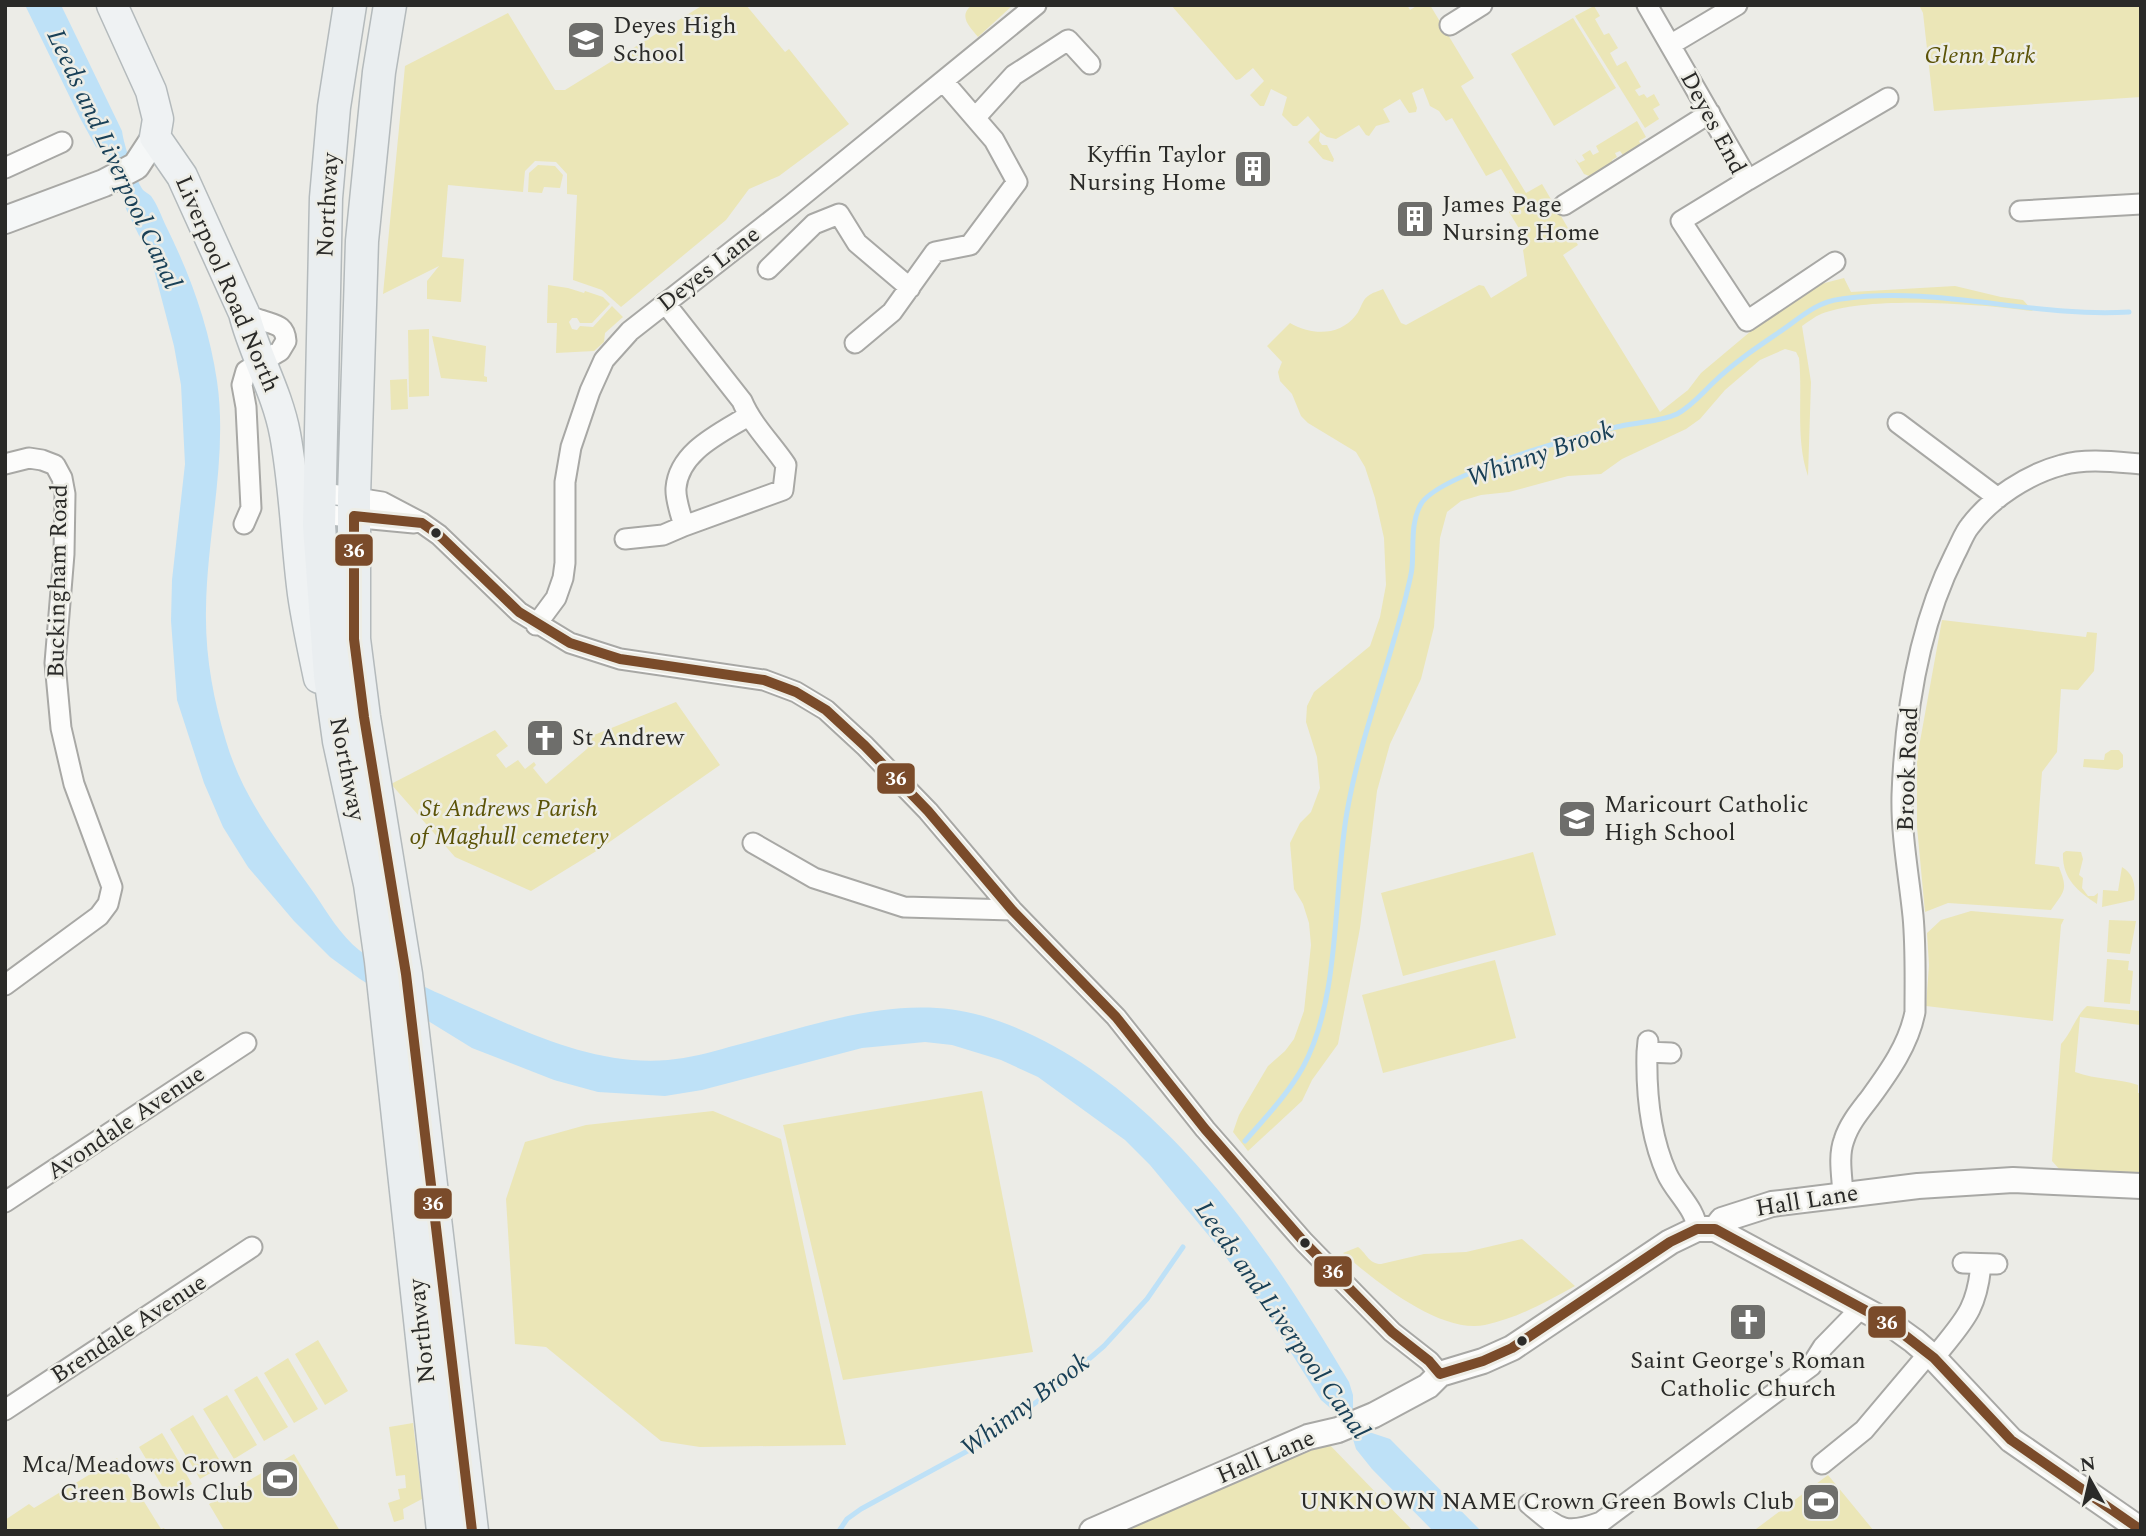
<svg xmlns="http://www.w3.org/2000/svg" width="2146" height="1536" font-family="Spectral,serif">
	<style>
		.green { fill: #ebe6b7 }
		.water { fill: #bee1f7 }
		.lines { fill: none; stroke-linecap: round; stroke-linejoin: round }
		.stream { stroke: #bee1f7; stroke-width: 5 }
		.minor-casing { stroke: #a8a8a5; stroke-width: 23 }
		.tertiary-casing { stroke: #a8a8a5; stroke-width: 28 }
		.secondary-casing { stroke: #a8a8a5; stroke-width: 30 }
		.primary-casing { stroke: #b4babc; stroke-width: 33 }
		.trunk-casing { stroke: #b4babc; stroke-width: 35 }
		.minor { stroke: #fcfcfb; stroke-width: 19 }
		.tertiary { stroke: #fcfcfb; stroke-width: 24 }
		.secondary { stroke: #f5f7f7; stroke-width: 26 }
		.primary { stroke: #eff2f3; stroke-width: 30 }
		.trunk { stroke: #eaeef0; stroke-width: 32 }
		.bus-1-casing { stroke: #edede6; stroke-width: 16 }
		.bus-1 { stroke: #7a4b2a; stroke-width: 10 }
		.bus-dot { fill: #2a2a28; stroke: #edede6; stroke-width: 2.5 }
		.labels { text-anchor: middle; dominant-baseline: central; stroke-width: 5; stroke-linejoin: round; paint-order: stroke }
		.poi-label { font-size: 24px; fill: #2a2a28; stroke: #edede6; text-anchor: start }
		.park-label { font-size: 24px; font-style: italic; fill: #5b5307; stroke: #edede6 }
		.street-label { font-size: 24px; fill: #2a2a28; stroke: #edede6 }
		.water-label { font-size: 26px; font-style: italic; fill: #194057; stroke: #edede6 }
		.line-badge { stroke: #edede6; stroke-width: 2.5 }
		.badge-label { font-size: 19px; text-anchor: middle; font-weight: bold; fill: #fff }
	</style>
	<rect width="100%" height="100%" fill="#ecece7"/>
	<!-- green -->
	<path class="green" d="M 703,5 L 746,5 L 785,52 L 789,49 L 849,124 L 779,176 L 749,189 L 726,220 L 621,307 L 602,290 L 573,280 L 577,195 L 567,194 L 567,174 L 556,162 L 535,161 L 525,171 L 523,192 L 448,185 L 442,257 L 464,259 L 461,302 L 427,299 L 427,281 L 439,266 L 383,294 L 405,66 L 508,13 L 555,90 L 565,90 Z
		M 972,5 L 1013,5 L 978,37 C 969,26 958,16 972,5 Z
		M 1171,5 L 1407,5 L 1410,10 L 1418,5 L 1430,5 L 1474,78 L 1461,86 L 1465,93 L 1526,193 L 1542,184 L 1578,245 L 1563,255 L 1660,412 L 1688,390 L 1701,373 L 1757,326 L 1817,285 L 1844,278 L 1851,292 L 1955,286 L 2001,297 L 2023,300 L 2033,311 C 1982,304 1867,295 1821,314 C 1814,317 1808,322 1802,326 L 1811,382 L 1808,476 C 1795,439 1803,396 1799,358 L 1796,352 L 1785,349 L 1760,360 L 1725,390 L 1700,419 L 1686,429 L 1622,459 L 1601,474 L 1568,476 L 1509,492 L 1481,495 L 1461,501 L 1447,512 L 1440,538 L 1434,627 L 1421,679 L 1390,744 L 1377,791 L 1360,928 L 1338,1044 L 1312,1080 L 1302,1101 L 1248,1151 L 1233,1132 L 1239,1115 L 1268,1066 L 1285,1051 L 1294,1039 L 1304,1011 L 1311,945 L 1309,923 L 1303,904 L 1294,889 L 1290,843 L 1300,823 L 1311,812 L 1320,788 L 1317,757 L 1306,722 L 1307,706 L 1314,692 L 1370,646 L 1380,617 L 1386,585 L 1384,538 L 1375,498 L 1365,467 L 1356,452 L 1308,423 L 1301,416 L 1292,394 L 1280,381 L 1278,372 L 1282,362 L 1267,346 L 1290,323 C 1311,335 1339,337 1356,315 C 1361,309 1362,300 1368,296 C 1373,292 1377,292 1383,289 L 1401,323 L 1406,325 L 1479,285 L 1484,286 L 1491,298 L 1527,276 L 1523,250 L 1529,245 L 1509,212 L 1522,204 L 1501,169 L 1486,176 L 1452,118 L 1446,121 L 1439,111 L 1430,106 L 1423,88 L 1412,93 L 1417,108 L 1416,112 L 1409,113 L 1400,99 L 1383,109 L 1390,122 L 1376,126 L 1369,136 L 1366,135 L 1359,125 L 1336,139 L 1327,137 L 1320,132 L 1319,141 L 1322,145 L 1327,145 L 1334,159 L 1333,162 L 1323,159 L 1308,142 L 1320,130 L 1308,116 L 1297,126 L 1293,126 L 1282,115 L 1287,97 L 1271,89 L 1264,106 L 1260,106 L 1250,95 L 1264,81 L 1253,68 L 1240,79 L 1236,80 Z
		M 1919,5 L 2141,5 L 2141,97 L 1934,111 L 1923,13 Z
		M 1594,6 L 1600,16 L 1595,19 L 1604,35 L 1609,33 L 1618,48 L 1610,53 L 1617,66 L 1626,61 L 1641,87 L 1635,90 L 1639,96 L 1644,94 L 1647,98 L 1654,94 L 1660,105 L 1653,109 L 1659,119 L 1645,128 L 1575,16 Z
		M 1573,18 L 1616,88 L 1554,126 L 1511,54 Z
		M 1637,121 L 1646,137 L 1639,141 L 1642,147 L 1625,158 L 1620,151 L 1615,153 L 1617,157 L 1612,160 L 1614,164 L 1592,177 L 1584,174 L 1575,159 L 1579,163 L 1585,160 L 1582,155 L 1590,150 L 1593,155 L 1599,152 L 1596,146 Z
		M 538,165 L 555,166 L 563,175 L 560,188 L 544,187 L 542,193 L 528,192 L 529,173 Z
		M 548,285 L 568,288 L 584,293 L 585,291 L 603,297 L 610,304 L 592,323 L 580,323 L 577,318 L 572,318 L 569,322 L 572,329 L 577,330 L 580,326 L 593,327 L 612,306 L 623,317 L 605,333 L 604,342 L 594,351 L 556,353 L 557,323 L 547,323 Z
		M 429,329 L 429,396 L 409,397 L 408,330 Z
		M 432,336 L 486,346 L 484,376 L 487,377 L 487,382 L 441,378 Z
		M 407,379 L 408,409 L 391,410 L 390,380 Z
		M 1942,620 L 2086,637 L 2087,632 L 2097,633 L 2094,671 L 2078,690 L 2061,689 L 2057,752 L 2042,772 L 2035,864 L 2059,867 C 2068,890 2065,890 2051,910 L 1948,903 L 1925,912 L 1917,827 L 1917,758 Z
		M 676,702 L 720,765 L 598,850 L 531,891 L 455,857 L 391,784 L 495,730 L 508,746 L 496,755 L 506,768 L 518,760 L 525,769 L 534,762 L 536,765 L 533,768 L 546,784 L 588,748 L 584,742 L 594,735 Z
		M 2111,750 L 2119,750 L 2123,755 L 2123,767 L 2118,770 L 2083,767 L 2084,759 L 2104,760 L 2105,754 Z
		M 2066,851 L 2081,852 L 2083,859 L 2079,875 L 2083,878 L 2082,888 L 2088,896 L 2094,896 L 2098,893 L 2097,904 C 2077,891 2062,878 2063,853 Z
		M 1533,852 L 1556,935 L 1403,976 L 1381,893 Z
		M 2122,867 C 2134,874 2136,886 2134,900 L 2102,907 L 2103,890 L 2118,891 Z
		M 1971,911 L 2064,919 L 2061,925 L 2053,1021 L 1926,1006 L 1929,965 L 1927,933 L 1941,920 Z
		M 2109,920 L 2136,921 L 2130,954 L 2107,952 Z
		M 2107,959 L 2129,961 L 2128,970 L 2133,971 L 2130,1004 L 2104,1002 Z
		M 1495,960 L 1516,1038 L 1383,1073 L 1362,995 Z
		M 2087,1006 L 2141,1011 L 2140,1025 L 2080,1017 L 2075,1072 C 2096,1080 2118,1078 2138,1085 L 2138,1093 L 2141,1093 L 2141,1175 L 2061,1171 L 2052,1161 L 2061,1044 C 2072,1032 2075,1017 2087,1006 Z
		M 982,1091 L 1033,1352 L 843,1380 L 783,1125 Z
		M 713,1111 L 781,1139 L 846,1445 L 700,1447 L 661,1441 L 546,1347 L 515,1344 L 506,1199 L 525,1142 L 586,1125 Z
		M 1522,1239 L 1575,1286 C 1546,1302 1518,1318 1485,1325 C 1440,1334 1375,1281 1343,1253 L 1358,1247 C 1367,1254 1369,1264 1381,1264 L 1424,1254 L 1466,1252 Z
		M 318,1340 L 348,1391 L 325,1405 L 295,1354 Z
		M 288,1358 L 318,1409 L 294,1423 L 264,1373 Z
		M 257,1376 L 288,1427 L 264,1441 L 234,1390 Z
		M 227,1395 L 257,1445 L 234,1459 L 203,1409 Z
		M 193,1415 L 223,1466 L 200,1479 L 170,1429 Z
		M 413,1423 L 422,1499 L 403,1509 L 404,1519 L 394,1522 L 388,1503 L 400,1499 L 398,1489 L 406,1488 L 405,1475 L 396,1476 L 389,1427 Z
		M 162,1433 L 192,1484 L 169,1498 L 139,1447 Z
		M 1325,1440 L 1413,1531 L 1115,1531 Z
		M 294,1454 L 340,1531 L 225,1531 L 209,1504 Z
		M 117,1458 L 161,1529 L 164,1528 L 166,1531 L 5,1531 L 5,1520 L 29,1504 L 34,1508 Z
		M 1828,1475 L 1874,1531 L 1756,1529 Z"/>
	<!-- water -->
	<path class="water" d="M 25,5 L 61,5 L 122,131 C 124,146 135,178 143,190 C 145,192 149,194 151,196 C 157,204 161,215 165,224 C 190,274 209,326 217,381 C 228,457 207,532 206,609 C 205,655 213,698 226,741 C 243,799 280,845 314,893 C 327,912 341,936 359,950 C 386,970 429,989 460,1003 C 527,1032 593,1066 668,1060 C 689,1058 709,1053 729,1047 C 811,1027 898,991 983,1016 C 1148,1065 1266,1242 1349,1382 L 1353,1395 L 1353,1408 L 1369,1432 L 1390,1439 L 1481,1531 L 1433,1531 L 1372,1469 L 1356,1449 L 1352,1436 L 1342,1418 L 1321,1400 L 1257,1299 L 1219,1248 L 1150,1165 L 1125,1140 L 1038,1077 L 1001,1060 L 952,1045 L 925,1042 L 862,1048 L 702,1090 L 665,1096 L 598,1092 L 554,1080 L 472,1048 L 360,979 L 330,957 L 294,921 L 248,867 L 223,827 L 204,783 L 177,700 L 171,621 L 172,580 L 185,464 L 181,385 L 174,346 L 152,262 L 126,209 L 124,190 L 107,155 L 96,147 L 80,118 Z"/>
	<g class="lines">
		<!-- stream -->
		<path class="stream" d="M 1245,1141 C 1265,1118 1288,1094 1303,1067 C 1341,997 1333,891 1347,812 C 1360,738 1388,669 1406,596 C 1408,587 1411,577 1412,568 C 1414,547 1410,523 1421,504 C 1439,474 1583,434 1621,426 C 1638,422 1660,422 1677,414 C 1692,406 1703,392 1715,381 C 1735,362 1756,348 1778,333 C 1799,319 1815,302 1841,299 C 1937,285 2033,318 2129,312
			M 839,1531 L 847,1519 L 861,1509 L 984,1442 L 1060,1384 L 1104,1346 L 1147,1299 L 1183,1247"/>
		<defs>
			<path id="minor" d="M 1647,5 L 1748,180 L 1681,221 L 1747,321 L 1835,262
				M 1450,25 L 1482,5
				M 1670,45 L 1737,5
				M 975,118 L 1014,75 L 1068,40 L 1090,64
				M 5,168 L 62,142
				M 1748,180 L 1888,98
				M 1564,205 L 1710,113
				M 2020,211 L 2141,204
				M 768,269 L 814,224 L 839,214 L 857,243 L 910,288
				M 665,303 L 742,401 C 752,425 772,444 786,465 L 783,490 L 684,526 C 681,515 675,499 676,488 C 679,451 721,433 748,416
				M 855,343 L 892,312 L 935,252 L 970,245 L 1017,182 L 994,140 L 944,82
				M 1898,423 L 1998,498
				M 5,464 L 29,458 L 42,460 L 55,465 L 62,478 L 65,494 L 64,554 L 55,663 L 61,728 L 74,784 L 112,887 L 108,904 L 99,916 L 5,985
				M 318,492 L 382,502 L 422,523 L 439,535 L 519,612 L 570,643 L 620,659 L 764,680 L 796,692 L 826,710 L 865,746 L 928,811 L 1012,910 L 1116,1017 L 1205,1129 L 1304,1242 L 1392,1332 L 1429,1361 L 1440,1374
				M 319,514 L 414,523
				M 244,524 L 251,508 L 246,407 L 242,385 L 246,371 L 280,351 L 286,341 C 285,324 274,325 261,320 C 255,319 249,315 244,313
				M 625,539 L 663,535 L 684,526
				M 536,625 L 556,598 L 563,578 L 565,563 L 565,482 L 571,447 L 590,391 L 604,360 L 630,331 L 791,205 L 1036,5
				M 753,843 L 814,878 L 904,907 L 1012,910
				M 1648,1041 L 1647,1052 L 1671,1053
				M 1647,1052 C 1646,1092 1650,1136 1667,1174 C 1675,1192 1696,1209 1697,1229
				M 1843,1194 C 1842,1176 1838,1156 1844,1140 C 1849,1124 1860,1111 1870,1098 C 1889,1072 1909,1044 1915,1012 C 1915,980 1916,948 1913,916 C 1909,876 1901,836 1902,795 C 1905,714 1918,627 1955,554 C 1960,545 1964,533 1970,526 C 1991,498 2028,474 2062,465 C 2086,458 2116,462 2141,464
				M 5,1202 L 246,1043
				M 1963,1263 L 1997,1264
				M 1934,1358 C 1962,1322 1977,1312 1981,1264
				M 5,1410 L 252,1247
				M 1822,1464 L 1864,1430 L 1929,1353
				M 1529,1504 C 1558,1528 1563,1536 1601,1522 L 1811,1366 L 1823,1347 L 1861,1308"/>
			<path id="tertiary" d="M 1715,1229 L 1722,1220 L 1772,1204 L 1918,1186 L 2013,1180 L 2141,1186
				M 1092,1531 L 1308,1437 L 1338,1430 L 1374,1415 L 1428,1386 L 1440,1374 L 1483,1361 L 1512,1348 L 1670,1242 L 1697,1229 L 1715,1229 L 1889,1323 L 1914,1341 L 1934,1358 L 2011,1440 L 2141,1530"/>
			<path id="secondary" d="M 5,220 L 104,183 L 136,166 L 155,137"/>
			<path id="primary" d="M 112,5 L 151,91 L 158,119 L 155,137 L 182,176 L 244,313 C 254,354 277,391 285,434 C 295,487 296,540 303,594 C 307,622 313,650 319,678"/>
			<path id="trunk" d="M 350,5 L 334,107 L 326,198 L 319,526 L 330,676 L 339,741 L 370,884 L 381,961 L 443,1531
				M 390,5 L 379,72 L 362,241 L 354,497 L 354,639 L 364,717 L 406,974 L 472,1531"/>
		</defs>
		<!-- minor casing -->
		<use href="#minor" class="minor-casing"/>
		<!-- tertiary casing -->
		<use href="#tertiary" class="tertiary-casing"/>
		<!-- secondary casing -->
		<use href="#secondary" class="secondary-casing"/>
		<!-- primary casing -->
		<use href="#primary" class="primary-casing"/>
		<!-- trunk casing -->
		<use href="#trunk" class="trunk-casing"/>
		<!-- minor -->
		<use href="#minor" class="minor"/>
		<!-- tertiary -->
		<use href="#tertiary" class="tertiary"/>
		<!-- secondary -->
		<use href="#secondary" class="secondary"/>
		<!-- primary -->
		<use href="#primary" class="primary"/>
		<!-- trunk -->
		<use href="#trunk" class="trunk"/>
		<defs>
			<path id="bus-1" d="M 472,1531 L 406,974 L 364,717 L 354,639 L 354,516 L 422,523 L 439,535 L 519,612 L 570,643 L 620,659 L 764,680 L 796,692 L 826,710 L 865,746 L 928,811 L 1012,910 L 1116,1017 L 1205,1129 L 1304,1242 L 1392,1332 L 1429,1361 L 1440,1374 L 1483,1361 L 1512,1348 L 1670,1242 L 1697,1229 L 1715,1229 L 1889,1323 L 1934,1358 L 2011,1440 L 2141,1530"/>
		</defs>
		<!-- bus-1 casing -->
		<use href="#bus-1" class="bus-1-casing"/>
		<!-- bus-1 -->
		<use href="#bus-1" class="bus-1"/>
	</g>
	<!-- icons -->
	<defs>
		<symbol id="school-square" viewBox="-11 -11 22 22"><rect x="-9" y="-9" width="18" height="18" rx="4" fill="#6e6e6b" stroke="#edede6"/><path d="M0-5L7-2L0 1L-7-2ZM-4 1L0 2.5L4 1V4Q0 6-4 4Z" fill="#fff"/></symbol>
		<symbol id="building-square" viewBox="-11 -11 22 22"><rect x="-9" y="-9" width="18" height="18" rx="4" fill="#6e6e6b" stroke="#edede6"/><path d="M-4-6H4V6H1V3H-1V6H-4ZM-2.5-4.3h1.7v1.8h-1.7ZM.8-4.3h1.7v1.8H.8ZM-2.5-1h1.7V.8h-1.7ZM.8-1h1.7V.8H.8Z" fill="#fff"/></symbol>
		<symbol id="church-square" viewBox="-11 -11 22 22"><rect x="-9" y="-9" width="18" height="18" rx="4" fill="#6e6e6b" stroke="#edede6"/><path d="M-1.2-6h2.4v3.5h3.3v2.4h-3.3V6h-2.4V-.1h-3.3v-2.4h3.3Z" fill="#fff"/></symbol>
		<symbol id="stadium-square" viewBox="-11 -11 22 22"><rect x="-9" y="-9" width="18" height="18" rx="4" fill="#6e6e6b" stroke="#edede6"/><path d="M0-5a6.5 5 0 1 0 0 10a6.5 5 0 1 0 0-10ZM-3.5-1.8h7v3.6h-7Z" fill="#fff"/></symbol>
	</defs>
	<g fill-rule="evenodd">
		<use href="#school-square" x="564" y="18" width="44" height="44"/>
		<use href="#building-square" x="1231" y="147" width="44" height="44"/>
		<use href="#building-square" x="1393" y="197" width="44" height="44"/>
		<use href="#church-square" x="523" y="716" width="44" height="44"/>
		<use href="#school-square" x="1555" y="797" width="44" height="44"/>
		<use href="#church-square" x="1726" y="1300" width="44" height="44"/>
		<use href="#stadium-square" x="258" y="1457" width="44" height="44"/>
		<use href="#stadium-square" x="1799" y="1480" width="44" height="44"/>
	</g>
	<!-- markers -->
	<g class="bus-dot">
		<circle cx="436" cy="533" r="6"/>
		<circle cx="1305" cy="1243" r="6"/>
		<circle cx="1522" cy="1341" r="6"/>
	</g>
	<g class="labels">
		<!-- poi labels -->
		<g class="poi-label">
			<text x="613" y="26">Deyes High<tspan x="613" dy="28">School</tspan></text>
			<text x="1226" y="155" text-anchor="end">Kyffin Taylor<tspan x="1226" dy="28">Nursing Home</tspan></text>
			<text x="1442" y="205">James Page<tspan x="1442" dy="28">Nursing Home</tspan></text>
			<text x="572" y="738">St Andrew</text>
			<text x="1604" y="805">Maricourt Catholic<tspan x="1604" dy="28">High School</tspan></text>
			<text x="1748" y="1361" text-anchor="middle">Saint George's Roman<tspan x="1748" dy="28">Catholic Church</tspan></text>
			<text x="253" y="1465" text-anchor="end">Mca/Meadows Crown<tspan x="253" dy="28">Green Bowls Club</tspan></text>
			<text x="1794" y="1502" text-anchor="end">UNKNOWN NAME Crown Green Bowls Club</text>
		</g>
		<!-- park labels -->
		<g class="park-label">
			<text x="1980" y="56">Glenn Park</text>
			<text x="509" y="809">St Andrews Parish<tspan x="509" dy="28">of Maghull cemetery</tspan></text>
		</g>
		<!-- street labels -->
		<g class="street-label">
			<text transform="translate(1713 123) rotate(62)">Deyes End</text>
			<text transform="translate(328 205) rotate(-87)">Northway</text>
			<text transform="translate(709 269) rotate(-38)">Deyes Lane</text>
			<text transform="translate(227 284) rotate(67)">Liverpool Road North</text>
			<text transform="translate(58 581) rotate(-89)">Buckingham Road</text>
			<text transform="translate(347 769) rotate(79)">Northway</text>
			<text transform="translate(1908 769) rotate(-88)">Brook Road</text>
			<text transform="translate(126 1123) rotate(-34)">Avondale Avenue</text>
			<text transform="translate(1807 1201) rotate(-9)">Hall Lane</text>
			<text transform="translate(129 1329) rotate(-33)">Brendale Avenue</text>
			<text transform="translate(422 1331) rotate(-96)">Northway</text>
			<text transform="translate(1266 1457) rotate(-23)">Hall Lane</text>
		</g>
		<!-- water labels -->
		<g class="water-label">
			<text transform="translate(114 159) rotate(65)">Leeds and Liverpool Canal</text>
			<text transform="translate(1540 454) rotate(-19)">Whinny Brook</text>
			<text transform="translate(1282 1320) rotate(55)">Leeds and Liverpool Canal</text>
			<text transform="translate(1025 1405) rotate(-37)">Whinny Brook</text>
		</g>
	</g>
	<g class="line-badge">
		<rect x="334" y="533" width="40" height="34" rx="7" fill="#7a4b2a"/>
		<rect x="876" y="762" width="40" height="33" rx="7" fill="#7a4b2a"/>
		<rect x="413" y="1187" width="40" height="33" rx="7" fill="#7a4b2a"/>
		<rect x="1313" y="1255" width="40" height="33" rx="7" fill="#7a4b2a"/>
		<rect x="1867" y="1305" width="40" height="34" rx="7" fill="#7a4b2a"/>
	</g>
	<g class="badge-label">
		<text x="354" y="557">36</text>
		<text x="896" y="785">36</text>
		<text x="433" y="1210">36</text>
		<text x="1333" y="1278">36</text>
		<text x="1887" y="1329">36</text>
	</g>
	<!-- border -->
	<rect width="2146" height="1536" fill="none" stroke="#2a2a28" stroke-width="14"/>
	<!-- north arrow -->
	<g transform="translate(2090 1480) rotate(352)" stroke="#edede6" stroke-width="5" paint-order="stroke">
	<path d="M0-5L12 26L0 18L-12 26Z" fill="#2a2a28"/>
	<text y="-10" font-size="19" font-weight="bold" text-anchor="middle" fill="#2a2a28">N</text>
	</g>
</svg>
